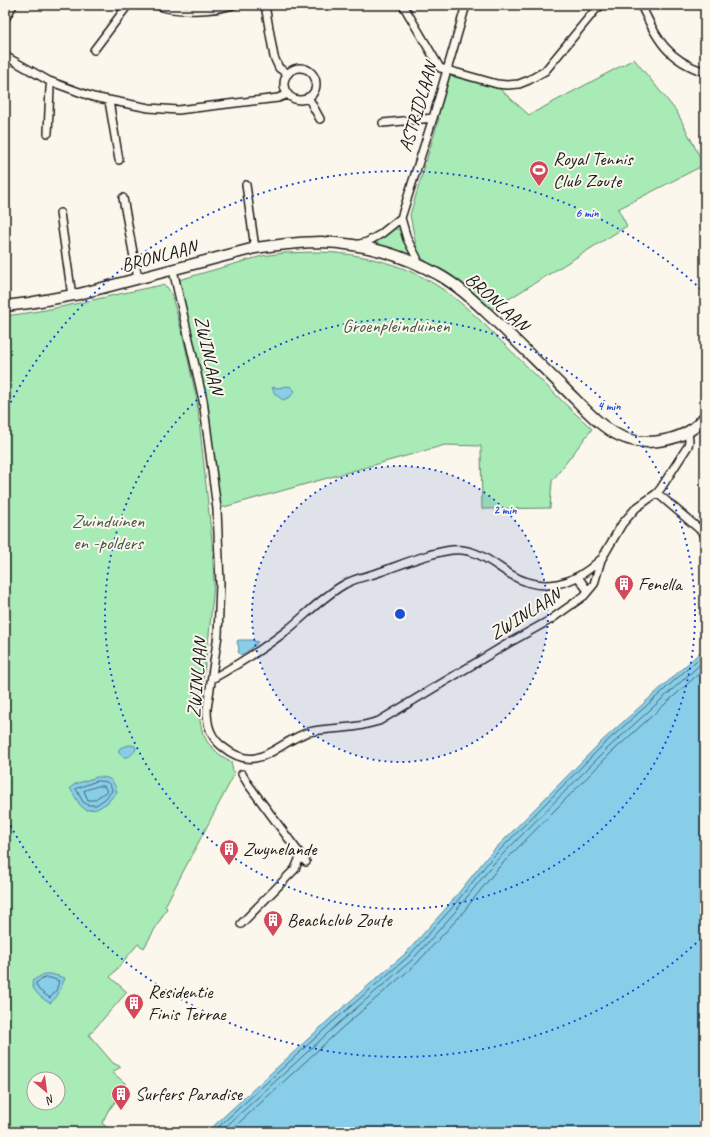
<svg xmlns="http://www.w3.org/2000/svg" width="710" height="1137" font-family="Caveat,sans-serif">
	<style>
		.green { fill: #a8ebb6; stroke: #628469; fill-rule: evenodd }
		.water { fill: #88cee9; stroke: #5d8797 }
		.lines { fill: none; stroke-linecap: round; stroke-linejoin: round }
		.shore { stroke: #47636e; stroke-width: 1 }
		.street-casing { stroke: #1c1c1c; stroke-width: 10 }
		.secondary-casing { stroke: #1c1c1c; stroke-width: 13 }
		.street { stroke: #fbf7ec; stroke-width: 7 }
		.secondary { stroke: #fbf7ec; stroke-width: 10 }
		.ring { fill: none; stroke: #1d4ed8; stroke-width: 2; stroke-dasharray: 2 4 }
		.labels { text-anchor: middle; dominant-baseline: central; stroke-width: 4; stroke-linejoin: round; paint-order: stroke }
		.street-label { font-size: 19px; fill: #1c1c1c; stroke: #fbf7ec }
		.poi-label { font-size: 19px; fill: #1c1c1c; stroke: #fbf7ec; text-anchor: start }
		.park-label { font-size: 19px; fill: #465a4a; stroke: #fbf7ec }
		.centre { fill: #1d4ed8; stroke: #fbf7ec; stroke-width: 2 }
		.ring-label { font-size: 12px; text-anchor: middle; font-weight: bold; fill: #1d4ed8; stroke: #fbf7ec; stroke-width: 4; stroke-linejoin: round; paint-order: stroke }
	</style>
	<rect width="100%" height="100%" fill="#fbf7ec"/>
	<filter id="ink" filterUnits="userSpaceOnUse"><feTurbulence type="fractalNoise" baseFrequency=".025" numOctaves="2"/><feDisplacementMap in="SourceGraphic" scale="8" xChannelSelector="R" yChannelSelector="G"/><feConvolveMatrix kernelMatrix="1 2 1 2 8 2 1 2 1" color-interpolation-filters="sRGB"/></filter>
	<g filter="url(#ink)">
		<!-- green -->
		<path class="green" d="M 634,59 L 677,112 L 704,165 L 618,209 L 627,226 L 491,310 L 418,255 L 410,215 L 439,118 L 437,117 L 448,75 L 500,89 L 529,115 Z
			M 393,228 L 401,230 L 406,245 L 413,258 L 369,244 L 386,235 Z
			M 315,252 C 355,252 402,263 436,285 C 459,299 479,319 498,338 C 529,368 560,400 592,429 L 552,481 L 550,508 L 482,509 L 481,446 L 445,445 L 217,509 L 203,400 L 175,281 L 262,256 L 284,253 Z
			M 162,285 L 167,287 L 171,293 L 183,336 L 197,401 L 212,541 L 214,584 L 209,635 L 201,696 L 200,721 L 203,734 L 208,743 L 219,754 L 231,762 L 234,775 L 165,906 L 167,908 L 144,948 L 138,944 L 110,977 L 127,992 L 89,1035 L 113,1063 L 121,1067 L 112,1072 L 125,1083 L 124,1091 L 108,1111 L 102,1123 L 112,1132 L 5,1132 L 5,316 C 59,310 109,295 162,285 ZM 34,1079 L 58,1079 L 58,1103 L 34,1103 Z"/>
		<!-- water -->
		<path class="water" d="M 287,386 L 291,387 L 295,391 L 290,397 L 283,400 L 275,394 L 272,388 L 273,387 L 278,388 Z
			M 239,640 L 252,640 L 258,642 C 254,647 247,652 241,655 L 238,652 L 239,649 L 237,641 Z
			M 705,648 L 705,1132 L 207,1132 L 333,1016 L 406,953 L 448,906 L 488,856 L 602,741 Z
			M 130,745 L 135,746 L 136,749 C 132,756 125,761 119,753 L 119,749 L 122,747 Z
			M 97,777 C 110,777 113,779 117,792 L 107,803 L 97,809 L 86,810 L 80,805 L 70,788 L 75,784 Z
			M 44,974 L 51,974 L 65,978 C 61,987 59,997 50,1003 C 42,999 31,990 32,981 Z"/>
		<g class="lines">
			<!-- shore -->
			<path class="shore" d="M 97,781 C 106,781 111,782 112,791 L 105,799 L 96,805 L 88,805 L 83,802 L 76,789 Z
				M 98,786 L 104,786 L 107,791 L 94,800 L 88,800 L 84,791 Z
				M 45,978 L 51,978 L 59,981 L 56,991 L 50,998 L 39,990 L 36,985 L 36,983 Z
				M 213,1132 L 336,1019 L 409,956 L 451,909 L 491,859 L 604,744 L 705,653
				M 220,1132 L 339,1023 L 412,960 L 455,912 L 495,862 L 608,748 L 705,660
				M 229,1132 L 343,1027 L 416,964 L 460,916 L 499,867 L 612,752 L 705,668"/>
			<defs>
				<path id="street" d="M 157,5 C 175,13 214,11 233,5
					M 265,5 L 274,57 L 279,68 L 288,74
					M 403,5 L 440,68 L 497,84 L 507,85 L 519,84 L 529,80 L 545,71 L 596,9 L 602,5
					M 641,5 C 657,39 667,60 705,72
					M 5,19 L 13,5
					M 94,50 L 128,5
					M 5,56 L 49,81 L 93,97 L 149,108 L 178,110 L 278,98 L 288,94
					M284 84a16 16 0 1 1 32 0a16 16 0 1 1-32 0Z
					M 308,97 L 320,119
					M 109,101 L 119,160
					M 383,123 L 433,118
					M 48,133 L 50,88 L 51,82
					M 246,185 L 255,248
					M 123,198 L 138,279
					M 60,213 L 72,296
					M 401,218 L 407,239 L 417,258 L 417,264
					M 356,245 L 367,242 L 381,234 L 401,218 L 433,118 L 466,5
					M 173,270 L 203,400 L 217,509 L 220,584 L 218,635 L 207,709 C 207,725 210,737 223,747 C 259,776 276,742 309,732 C 325,728 342,729 358,726 C 365,725 372,723 379,721 L 507,644 L 550,620 L 584,596 L 594,584 L 601,560 L 622,524 L 636,508 L 657,493 L 661,488 L 688,446 L 689,441 L 688,431
					M 657,493 L 705,534
					M 578,577 L 588,591
					M 212,679 C 237,665 263,649 286,631 C 305,616 323,596 345,584 C 355,578 369,576 380,572 C 403,564 428,553 452,550 C 475,547 492,563 510,574 C 542,594 574,585 600,560
					M 242,774 L 248,784 L 306,862
					M 241,924 L 295,869 L 301,855"/>
				<path id="secondary" d="M 5,306 L 29,303 L 79,294 L 255,248 C 277,245 299,242 321,242 C 362,243 404,255 439,275 C 457,285 472,299 487,313 C 514,338 540,365 567,391 C 583,407 599,426 620,436 C 646,448 688,441 705,416"/>
			</defs>
			<!-- street casing -->
			<use href="#street" class="street-casing"/>
			<!-- secondary casing -->
			<use href="#secondary" class="secondary-casing"/>
			<!-- street -->
			<use href="#street" class="street"/>
			<!-- secondary -->
			<use href="#secondary" class="secondary"/>
		</g>
	</g>
	<!-- distance rings -->
	<circle cx="400" cy="614" r="148" fill="#1d4ed8" fill-opacity=".12"/>
	<g class="ring">
		<circle cx="400" cy="614" r="148"/>
		<circle cx="400" cy="614" r="295"/>
		<path d="M705 935A443 443 0 0 1 5 815M5 413A443 443 0 0 1 705 293"/>
	</g>
	<!-- icons -->
	<defs>
		<symbol id="stadium-pin" viewBox="-11 -11 22 30"><path d="M0 17L-7.5 6A9.5 9.5 0 1 1 7.5 6Z" fill="#d1495b" stroke="#fbf7ec"/><path d="M0-5a6.5 5 0 1 0 0 10a6.5 5 0 1 0 0-10ZM-3.5-1.8h7v3.6h-7Z" fill="#fff"/></symbol>
		<symbol id="building-pin" viewBox="-11 -11 22 30"><path d="M0 17L-7.5 6A9.5 9.5 0 1 1 7.5 6Z" fill="#d1495b" stroke="#fbf7ec"/><path d="M-4-6H4V6H1V3H-1V6H-4ZM-2.5-4.3h1.7v1.8h-1.7ZM.8-4.3h1.7v1.8H.8ZM-2.5-1h1.7V.8h-1.7ZM.8-1h1.7V.8H.8Z" fill="#fff"/></symbol>
	</defs>
	<g fill-rule="evenodd">
		<use href="#stadium-pin" x="528" y="159" width="22" height="30"/>
		<use href="#building-pin" x="613" y="573" width="22" height="30"/>
		<use href="#building-pin" x="218" y="838" width="22" height="30"/>
		<use href="#building-pin" x="262" y="909" width="22" height="30"/>
		<use href="#building-pin" x="123" y="992" width="22" height="30"/>
		<use href="#building-pin" x="110" y="1083" width="22" height="30"/>
	</g>
	<g class="labels">
		<!-- street labels -->
		<g class="street-label">
			<text transform="translate(418 107) rotate(-73)">ASTRIDLAAN</text>
			<text transform="translate(159 256) rotate(-15)">BRONLAAN</text>
			<text transform="translate(497 302) rotate(42)">BRONLAAN</text>
			<text transform="translate(209 355) rotate(78)">ZWINLAAN</text>
			<text transform="translate(525 614) rotate(-32)">ZWINLAAN</text>
			<text transform="translate(197 678) rotate(-85)">ZWINLAAN</text>
		</g>
		<!-- poi labels -->
		<g class="poi-label">
			<text x="553" y="159">Royal Tennis<tspan x="553" dy="22">Club Zoute</tspan></text>
			<text x="638" y="584">Fenella</text>
			<text x="243" y="849">Zwynelande</text>
			<text x="287" y="920">Beachclub Zoute</text>
			<text x="148" y="992">Residentie<tspan x="148" dy="22">Finis Terrae</tspan></text>
			<text x="135" y="1094">Surfers Paradise</text>
		</g>
		<!-- park labels -->
		<g class="park-label">
			<text x="396" y="326">Groenpleinduinen</text>
			<text x="108" y="521">Zwinduinen<tspan x="108" dy="22">en -polders</tspan></text>
		</g>
	</g>
	<circle cx="400" cy="614" r="6" class="centre"/>
	<g class="ring-label">
		<text x="587" y="217">6 min</text>
		<text x="609" y="410">4 min</text>
		<text x="505" y="514">2 min</text>
	</g>
	<!-- margin -->
	<rect width="710" height="1137" fill="none" stroke="#fbf7ec" stroke-width="20"/>
	<rect x="10" y="10" width="690" height="1117" fill="none" stroke="#1c1c1c" stroke-width="1.5" filter="url(#ink)"/>
	<!-- north arrow -->
	<g transform="translate(46 1091) rotate(151)"><circle r="19" fill="#fbf7ec" stroke="#a29f99"/>
	<path d="M0-3L7 15L0 10L-7 15Z" fill="#d1495b"/>
	<text y="-6" font-size="11" font-weight="bold" text-anchor="middle" fill="#1c1c1c">N</text>
	</g>
</svg>
